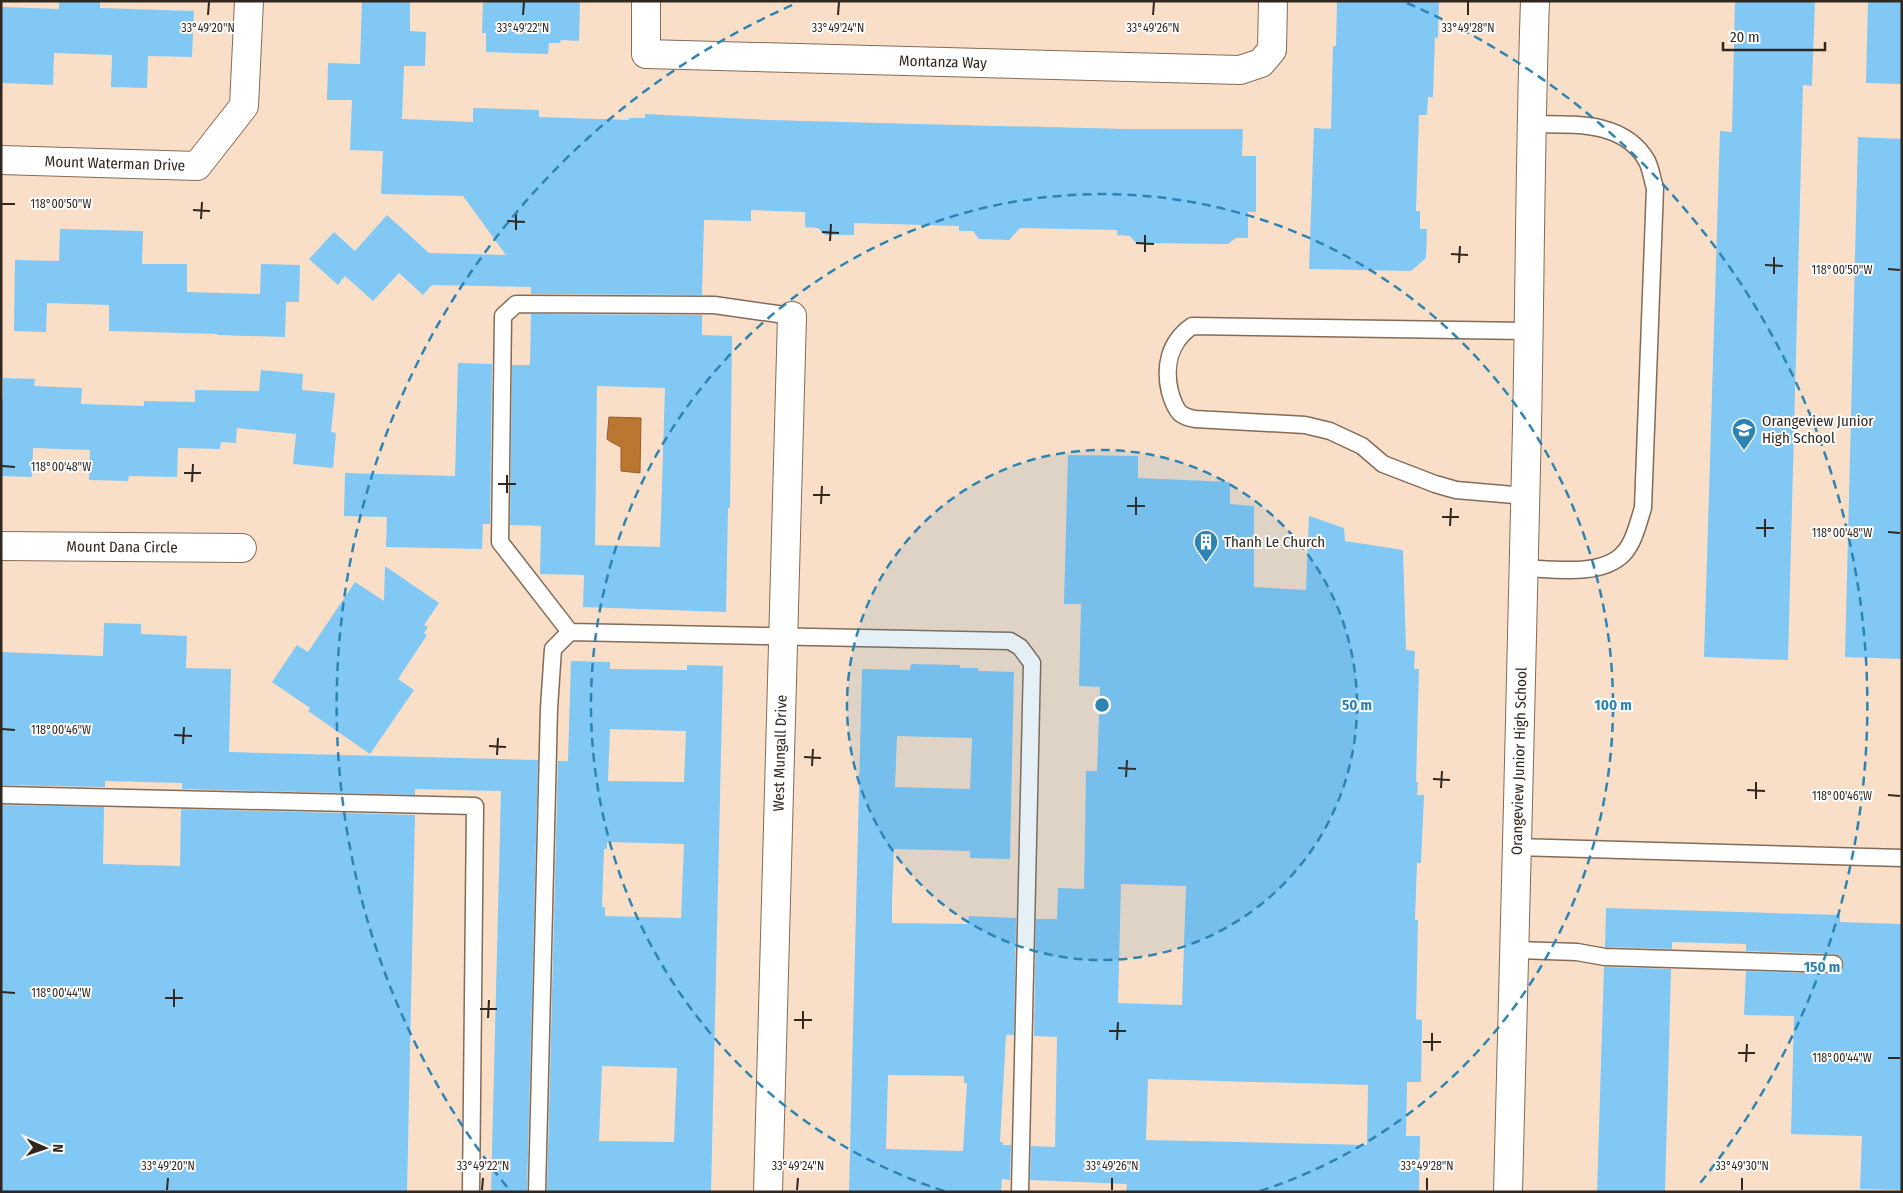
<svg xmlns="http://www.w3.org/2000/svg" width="1903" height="1193" font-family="'Fira Sans Condensed',sans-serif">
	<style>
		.water { fill: #bb7632; stroke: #925e2c }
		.building { fill: #81c8f5; fill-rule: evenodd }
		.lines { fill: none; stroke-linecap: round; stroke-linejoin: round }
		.lane-casing { stroke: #836b57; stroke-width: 19 }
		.street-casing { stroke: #836b57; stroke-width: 30 }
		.secondary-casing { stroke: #836b57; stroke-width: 30 }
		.lane { stroke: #fff; stroke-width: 16 }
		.street { stroke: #fff; stroke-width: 28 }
		.secondary { stroke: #fff; stroke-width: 28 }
		.ticks { fill: none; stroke: #31271f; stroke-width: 2 }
		.ring { fill: none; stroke: #2d84b3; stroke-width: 2.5; stroke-dasharray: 9 6 }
		.labels { text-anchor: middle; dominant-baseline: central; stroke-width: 4; stroke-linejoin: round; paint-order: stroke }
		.street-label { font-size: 15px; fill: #31271f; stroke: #fff }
		.poi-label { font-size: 15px; fill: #31271f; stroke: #fff; text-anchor: start }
		.ticks-label { font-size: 12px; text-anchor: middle; fill: #31271f; stroke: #fff; stroke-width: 4; stroke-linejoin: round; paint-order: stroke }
		.centre { fill: #2d84b3; stroke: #fff; stroke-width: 2.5 }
		.ring-label { font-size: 15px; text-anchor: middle; font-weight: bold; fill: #2d84b3; stroke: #fff; stroke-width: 4; stroke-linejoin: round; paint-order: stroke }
	</style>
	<rect width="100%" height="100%" fill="#f9dfc8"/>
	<!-- water -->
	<path class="water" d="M 609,417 L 641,418 L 640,473 L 621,471 L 621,447 L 611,442 L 607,439 Z"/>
	<!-- building -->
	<path class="building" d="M 59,1 L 100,1 L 100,8 L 194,11 L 192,57 L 148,56 L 147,88 L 111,87 L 112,55 L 54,53 L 53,85 L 1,83 L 1,7 L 59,9 Z
		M 362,1 L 410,1 L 410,31 L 426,32 L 425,66 L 404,66 L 402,119 L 473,122 L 473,108 L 539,110 L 539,117 L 629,120 L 629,118 L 645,118 L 645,114 L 769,120 L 878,123 L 1126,129 L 1243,129 L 1242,156 L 1256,156 L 1256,212 L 1248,212 L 1248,238 L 1236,238 L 1228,244 L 1136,243 L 1130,236 L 1117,235 L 1117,230 L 1020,228 L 1009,240 L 979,239 L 973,231 L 959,231 L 959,226 L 854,223 L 854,235 L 825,235 L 818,228 L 805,227 L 805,212 L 751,210 L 751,221 L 704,220 L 702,295 L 531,294 L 531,287 L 432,285 L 423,295 L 399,273 L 373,301 L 345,276 L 338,285 L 309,259 L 334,232 L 355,251 L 387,215 L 429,253 L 506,255 L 463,196 L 381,194 L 383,151 L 350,150 L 352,100 L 327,100 L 328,63 L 360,64 Z
		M 487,1 L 580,1 L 579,41 L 561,40 L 560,43 L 549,43 L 548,54 L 486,52 L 486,33 L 482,33 L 483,3 L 487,3 Z
		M 1337,1 L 1439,1 L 1438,38 L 1435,37 L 1433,97 L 1428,97 L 1427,115 L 1419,115 L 1416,211 L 1420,211 L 1420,229 L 1427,229 L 1426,258 L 1411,271 L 1309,269 L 1314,128 L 1331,129 L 1333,46 L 1336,46 Z
		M 1735,1 L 1815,1 L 1812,86 L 1803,85 L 1788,660 L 1704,657 L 1720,131 L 1732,132 Z
		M 1868,1 L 1902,1 L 1902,84 L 1866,83 Z
		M 1858,137 L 1902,139 L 1902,659 L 1845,657 Z
		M 60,229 L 143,231 L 142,264 L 187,264 L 187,292 L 260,294 L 261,264 L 300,265 L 299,302 L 286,302 L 285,337 L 217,335 L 218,334 L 109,331 L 109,305 L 47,303 L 46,332 L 14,331 L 15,260 L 59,261 Z
		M 531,314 L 702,315 L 702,335 L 732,336 L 730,508 L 728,508 L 726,612 L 583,607 L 584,575 L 540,574 L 541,526 L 510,525 L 512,365 L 530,365 ZM 597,386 L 665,388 L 660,547 L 595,545 Z
		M 458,363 L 492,364 L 490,524 L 483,524 L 482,549 L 386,547 L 387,517 L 344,516 L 345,473 L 455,476 Z
		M 261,370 L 303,374 L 302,390 L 335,393 L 331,432 L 336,433 L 333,468 L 293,464 L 296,434 L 237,428 L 236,443 L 221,442 L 220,449 L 178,448 L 177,477 L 129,476 L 128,481 L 89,480 L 90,450 L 33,448 L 32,477 L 1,476 L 1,399 L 3,399 L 3,378 L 35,379 L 34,386 L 82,388 L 81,404 L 144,406 L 144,401 L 195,402 L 195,390 L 259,391 Z
		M 1068,455 L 1138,456 L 1138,478 L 1230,482 L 1230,504 L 1254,506 L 1254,587 L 1306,590 L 1309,516 L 1344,528 L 1345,541 L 1403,550 L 1406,650 L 1415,651 L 1414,669 L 1419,669 L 1416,782 L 1418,782 L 1417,795 L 1424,795 L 1421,863 L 1417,863 L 1415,920 L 1418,920 L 1416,1019 L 1422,1020 L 1421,1082 L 1407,1082 L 1406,1136 L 1420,1136 L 1419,1192 L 1126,1192 L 1127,1184 L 1030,1180 L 1031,1146 L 1055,1147 L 1057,1037 L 1034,1036 L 1036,919 L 1057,919 L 1058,888 L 1084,889 L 1086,771 L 1097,771 L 1100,687 L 1079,686 L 1081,604 L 1064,604 ZM 1121,884 L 1186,886 L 1182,1005 L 1118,1003 ZM 1148,1079 L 1368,1085 L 1367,1145 L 1146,1140 Z
		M 385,566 L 439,603 L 424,625 L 428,627 L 424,633 L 427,635 L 398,679 L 414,690 L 370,754 L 308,711 L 310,708 L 272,682 L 297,645 L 308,652 L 355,582 L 384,601 Z
		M 104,623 L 141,624 L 141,634 L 187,636 L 186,668 L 231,669 L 229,752 L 538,760 L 527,1192 L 491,1192 L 501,791 L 415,789 L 415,795 L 182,789 L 182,783 L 105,781 L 105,787 L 1,785 L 1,652 L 103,656 Z
		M 571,661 L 610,662 L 610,669 L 687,670 L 687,665 L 723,666 L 711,1192 L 547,1192 L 558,761 L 568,761 ZM 610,729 L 686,731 L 684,782 L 608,781 ZM 607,842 L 684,844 L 681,918 L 605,916 L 605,907 L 602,907 L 604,849 L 607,849 ZM 602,1066 L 677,1068 L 674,1142 L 599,1141 Z
		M 911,664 L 960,665 L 960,668 L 978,668 L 978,671 L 1014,672 L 1010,859 L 970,858 L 970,851 L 894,849 L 892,900 L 892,923 L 968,924 L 969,916 L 1016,918 L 1014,1035 L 1006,1035 L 1000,1142 L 1003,1142 L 1003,1145 L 1011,1145 L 1010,1180 L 1002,1179 L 1001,1192 L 849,1192 L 862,669 L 910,670 ZM 897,736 L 972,738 L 970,789 L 895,787 ZM 888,1075 L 964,1076 L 964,1083 L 967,1083 L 963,1151 L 886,1149 Z
		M 1,805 L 104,807 L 103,864 L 180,866 L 181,809 L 415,815 L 407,1192 L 1,1192 Z
		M 1606,908 L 1840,915 L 1840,922 L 1902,924 L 1902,1190 L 1860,1189 L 1862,1136 L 1791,1134 L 1794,1016 L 1744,1015 L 1746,971 L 1834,974 L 1839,973 L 1844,965 L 1843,960 L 1840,956 L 1834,954 L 1746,951 L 1746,944 L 1672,942 L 1672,949 L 1605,947 Z
		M 1604,967 L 1671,969 L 1665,1192 L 1597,1192 Z"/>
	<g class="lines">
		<defs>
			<path id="lane" d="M 1526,496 L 1456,490 L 1435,484 L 1383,464 L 1362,446 L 1330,431 L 1305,425 L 1195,419 C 1190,418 1183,416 1180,413 C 1175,408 1172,399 1170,392 C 1164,367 1169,342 1192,326 L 1529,331
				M 1523,568 C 1552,569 1601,577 1623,554 C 1634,543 1638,523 1643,508 L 1655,188 C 1652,179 1651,169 1647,161 C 1623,119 1571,125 1530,124
				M 570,632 L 500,542 L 503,316 L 516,304 L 714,305 L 792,316
				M 1,795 L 475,806 L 471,1192
				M 1516,847 L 1902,858
				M 1514,950 L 1577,952 L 1605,957 L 1834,964
				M 537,1192 L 549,708 L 553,649 L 570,632 L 1010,641 L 1020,647 L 1032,663 L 1020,1192"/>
			<g id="street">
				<path id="s1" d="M 646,1 L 646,54 L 1240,70 L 1261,63 L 1272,50 L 1273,1"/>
				<path id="s2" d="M 1,160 L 197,166 L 244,106 L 249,1"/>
				<path id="s3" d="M 1,546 L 242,548"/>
				<path id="s4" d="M 768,1192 L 792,316"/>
			</g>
			<g id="secondary">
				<path id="s5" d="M 1508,1192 C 1514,937 1522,681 1527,426 C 1530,284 1530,143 1535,1"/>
			</g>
		</defs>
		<!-- lane casing -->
		<use href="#lane" class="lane-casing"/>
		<!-- street casing -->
		<use href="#street" class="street-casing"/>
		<!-- secondary casing -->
		<use href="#secondary" class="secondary-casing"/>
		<!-- lane -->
		<use href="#lane" class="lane"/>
		<!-- street -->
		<use href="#street" class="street"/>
		<!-- secondary -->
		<use href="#secondary" class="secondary"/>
	</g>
	<!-- ticks -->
	<path class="ticks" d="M 208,15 L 209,2M 523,15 L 524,2M 838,15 L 839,2M 1153,15 L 1154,2M 1468,15 L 1468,2M 2,204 L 15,204M 193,210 L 210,211M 201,219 L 202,202M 507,221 L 525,222M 516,230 L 516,213M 822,232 L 839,233M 830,241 L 831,224M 1136,243 L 1154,244M 1145,252 L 1145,235M 1451,254 L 1468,255M 1459,263 L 1460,246M 1765,265 L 1783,266M 1888,269 L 1900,270M 1774,274 L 1774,257M 2,466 L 15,467M 184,473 L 201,473M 192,482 L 193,464M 498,484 L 516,484M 507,493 L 507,475M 813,495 L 830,495M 821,504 L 822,486M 1127,506 L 1145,506M 1136,515 L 1136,497M 1442,517 L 1459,517M 1450,526 L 1451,508M 1756,528 L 1774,528M 1888,532 L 1900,533M 1765,537 L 1765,519M 2,729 L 15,730M 174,735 L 192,736M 183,744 L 184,727M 489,746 L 506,747M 497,755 L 498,738M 804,757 L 821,758M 812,766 L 813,749M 1118,768 L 1136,769M 1126,777 L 1127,760M 1433,779 L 1450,780M 1441,788 L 1442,771M 1747,790 L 1765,791M 1888,795 L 1900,796M 1756,799 L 1756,782M 2,992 L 15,993M 165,998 L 183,998M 174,1007 L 174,989M 480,1009 L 497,1009M 488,1018 L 489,1000M 794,1020 L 812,1020M 803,1029 L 803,1011M 1109,1031 L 1126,1031M 1117,1040 L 1118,1022M 1423,1042 L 1441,1042M 1432,1051 L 1432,1033M 1738,1053 L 1755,1053M 1888,1058 L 1900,1058M 1746,1062 L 1747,1044M 167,1190 L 168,1178M 482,1190 L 483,1178M 797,1190 L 798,1178M 1112,1190 L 1112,1178M 1427,1190 L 1427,1178M 1742,1190 L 1742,1178"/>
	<!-- distance rings -->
	<circle cx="1102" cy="705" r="255" fill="#2d84b3" fill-opacity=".12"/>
	<g class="ring">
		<circle cx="1102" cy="705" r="255"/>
		<path d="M944 1191A511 511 0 1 1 1260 1191"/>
		<path d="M507 1187A766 766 0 0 1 797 3M1407 3A766 766 0 0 1 1697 1187"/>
	</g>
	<!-- icons -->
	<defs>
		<symbol id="school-pin" viewBox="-11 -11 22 30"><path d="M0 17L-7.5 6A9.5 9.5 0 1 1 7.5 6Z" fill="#2d84b3" stroke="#fff"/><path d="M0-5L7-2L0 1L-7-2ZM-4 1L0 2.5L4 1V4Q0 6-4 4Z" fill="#fff"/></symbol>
		<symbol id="building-pin" viewBox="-11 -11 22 30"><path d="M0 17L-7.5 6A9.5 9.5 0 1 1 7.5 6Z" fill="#2d84b3" stroke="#fff"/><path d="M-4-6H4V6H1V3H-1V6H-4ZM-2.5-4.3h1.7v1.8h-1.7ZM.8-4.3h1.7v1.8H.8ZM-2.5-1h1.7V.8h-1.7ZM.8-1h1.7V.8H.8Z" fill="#fff"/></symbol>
	</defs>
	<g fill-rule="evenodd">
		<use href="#school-pin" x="1730" y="416" width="28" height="38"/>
		<use href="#building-pin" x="1192" y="528" width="28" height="38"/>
	</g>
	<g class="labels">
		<!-- street labels -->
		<g class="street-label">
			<text stroke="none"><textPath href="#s1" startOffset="350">Montanza Way</textPath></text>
			<text stroke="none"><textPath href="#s2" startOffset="114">Mount Waterman Drive</textPath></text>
			<text stroke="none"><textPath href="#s3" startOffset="121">Mount Dana Circle</textPath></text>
			<text stroke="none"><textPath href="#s4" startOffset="439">West Mungall Drive</textPath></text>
			<text stroke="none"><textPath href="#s5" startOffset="431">Orangeview Junior High School</textPath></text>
		</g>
		<!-- poi labels -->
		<g class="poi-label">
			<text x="1762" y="421">Orangeview Junior<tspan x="1762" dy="17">High School</tspan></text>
			<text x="1224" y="542">Thanh Le Church</text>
		</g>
	</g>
	<g class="ticks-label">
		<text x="208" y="32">33°49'20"N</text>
		<text x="523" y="32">33°49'22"N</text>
		<text x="838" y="32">33°49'24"N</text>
		<text x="1153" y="32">33°49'26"N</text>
		<text x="1468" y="32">33°49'28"N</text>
		<text x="61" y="208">118°00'50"W</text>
		<text x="1842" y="274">118°00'50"W</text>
		<text x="61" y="471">118°00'48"W</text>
		<text x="1842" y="537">118°00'48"W</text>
		<text x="61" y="734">118°00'46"W</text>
		<text x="1842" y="800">118°00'46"W</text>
		<text x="61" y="997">118°00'44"W</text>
		<text x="1842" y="1062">118°00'44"W</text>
		<text x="168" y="1170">33°49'20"N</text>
		<text x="483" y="1170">33°49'22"N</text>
		<text x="798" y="1170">33°49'24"N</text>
		<text x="1112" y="1170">33°49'26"N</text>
		<text x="1427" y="1170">33°49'28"N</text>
		<text x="1742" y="1170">33°49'30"N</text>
	</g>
	<circle cx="1102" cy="705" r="8" class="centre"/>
	<g class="ring-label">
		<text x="1357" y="710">50 m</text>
		<text x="1613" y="710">100 m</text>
		<text x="1822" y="972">150 m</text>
	</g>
	<!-- border -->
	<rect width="1903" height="1193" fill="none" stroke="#31271f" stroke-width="5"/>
	<!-- north arrow -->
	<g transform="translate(45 1148) rotate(92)" stroke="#ffffff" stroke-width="4" paint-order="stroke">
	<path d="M0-4L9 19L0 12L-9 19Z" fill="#31271f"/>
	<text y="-8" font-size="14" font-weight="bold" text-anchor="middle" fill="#31271f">N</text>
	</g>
	<!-- scale -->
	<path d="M1723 42v8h102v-8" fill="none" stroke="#31271f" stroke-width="2.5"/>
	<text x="1730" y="42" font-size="15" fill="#31271f" stroke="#ffffff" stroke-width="4" paint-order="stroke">20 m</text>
</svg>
